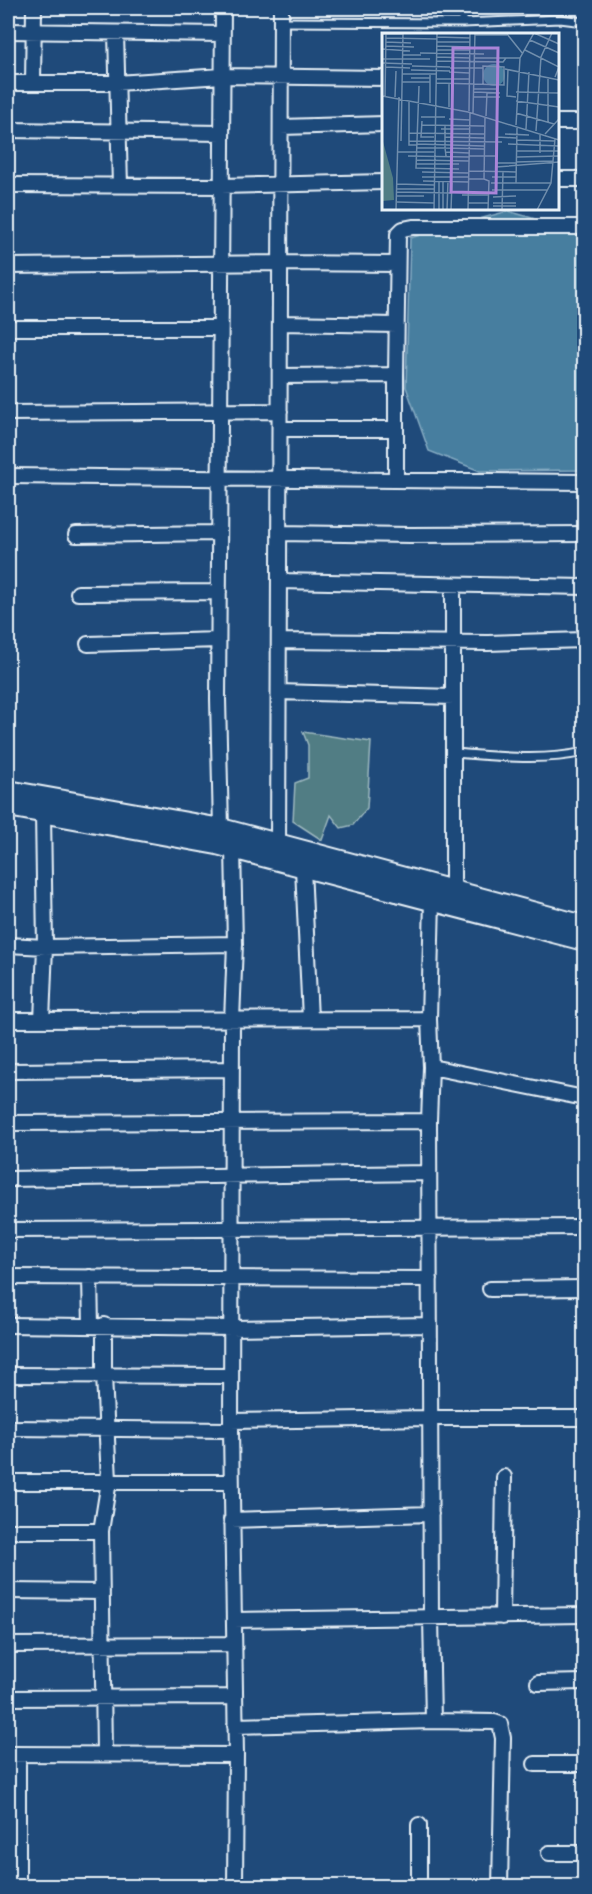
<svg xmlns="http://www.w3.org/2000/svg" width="592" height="1894" font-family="Sriracha,sans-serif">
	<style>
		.green { fill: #517d84; stroke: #9cb7be; stroke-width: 1.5 }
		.water { fill: #467e9f; stroke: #87acc3; stroke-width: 1.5 }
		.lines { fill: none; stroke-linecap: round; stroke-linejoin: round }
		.lane-casing { stroke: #e8f1f8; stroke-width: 11 }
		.street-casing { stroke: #e8f1f8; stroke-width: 18 }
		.secondary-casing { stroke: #e8f1f8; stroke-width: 24 }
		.lane { stroke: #1f4a7a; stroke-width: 7 }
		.street { stroke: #1f4a7a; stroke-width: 14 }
		.secondary { stroke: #1f4a7a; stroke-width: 20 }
		.inset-road { fill: none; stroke: #6f8dac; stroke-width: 1.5 }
		.view { fill: #ac85d9; fill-opacity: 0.15; stroke: #ac85d9; stroke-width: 3 }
		.inset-edge { fill: none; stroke: #e8f1f8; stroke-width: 3 }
	</style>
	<rect width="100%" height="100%" fill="#1f4a7a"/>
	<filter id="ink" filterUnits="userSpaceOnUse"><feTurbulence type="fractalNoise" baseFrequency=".0167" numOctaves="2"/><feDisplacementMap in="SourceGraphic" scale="12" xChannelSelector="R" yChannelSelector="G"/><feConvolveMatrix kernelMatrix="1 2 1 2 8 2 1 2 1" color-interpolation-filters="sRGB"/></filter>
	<g filter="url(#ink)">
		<!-- green -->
		<path class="green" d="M 303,732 L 371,742 L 367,808 L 353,825 L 341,828 L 331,815 L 322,840 L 293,821 L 295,783 L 308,778 L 308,745 Z"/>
		<!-- water -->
		<path class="water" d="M 508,211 L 584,233 L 584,470 L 480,471 L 429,451 L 406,387 L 410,238 Z"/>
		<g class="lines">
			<defs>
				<path id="lane" d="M 281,22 L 463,23 L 463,8
					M 463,23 L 560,19 L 584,22
					M 453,753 C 496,756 541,762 584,752"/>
				<path id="street" d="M 8,31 L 222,34
					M 116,33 L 120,186
					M 8,83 L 117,83 L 222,76 L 384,78
					M 33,83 L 34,8
					M 558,122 L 584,122
					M 281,127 L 384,124
					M 8,130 L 222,133
					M 558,179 L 584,179
					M 8,185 L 221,186 L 384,182
					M 8,266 L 280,263 L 397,264
					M 280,323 L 396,325
					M 8,328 L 220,328
					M 280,376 L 396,375
					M 8,413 L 280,411
					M 280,429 L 396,429
					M 8,476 L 584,482
					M 396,480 L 396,375 L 398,234 L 403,229 L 413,227 L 584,227
					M 279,533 L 410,535 L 584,534
					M 76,535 L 219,533
					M 279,581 L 584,587
					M 453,585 L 453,889
					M 78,593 L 219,592
					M 279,641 L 488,643 L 584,640
					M 88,644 L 218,640
					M 279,692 L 453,697
					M 221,829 L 218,699 L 223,8
					M 233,848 L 235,944 L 232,1020 L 231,1430 L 236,1755 L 235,1886
					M 278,851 L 281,8
					M 303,868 L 310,1019
					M 8,945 L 45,947 L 235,944
					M 8,1020 L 429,1019
					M 42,1020 L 45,947 L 43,813
					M 431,1067 L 584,1098
					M 8,1071 L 232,1069
					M 8,1123 L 429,1121
					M 8,1179 L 429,1173
					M 8,1230 L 584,1227
					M 8,1277 L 430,1279
					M 90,1277 L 91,1326
					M 490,1289 L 584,1288
					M 8,1325 L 232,1328 L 430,1325
					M 104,1325 L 104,1375 L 109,1481 L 101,1531 L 104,1753
					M 8,1375 L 231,1376
					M 231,1421 L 431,1418 L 584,1418
					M 8,1428 L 231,1430
					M 8,1482 L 231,1482
					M 231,1520 L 431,1514
					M 8,1531 L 101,1531
					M 8,1591 L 102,1592
					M 502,1617 L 504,1477
					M 234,1620 L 584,1615
					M 8,1645 L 234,1644
					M 538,1683 L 584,1682
					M 8,1698 L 234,1697
					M 433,1721 L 494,1722 L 500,1724 L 503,1738 L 500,1886
					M 235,1726 L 433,1721 L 431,1617 L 429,1121 L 431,1067 L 429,1019 L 432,900
					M 8,1754 L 236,1755
					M 18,1754 L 18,1886
					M 535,1764 L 584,1764
					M 549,1853 L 584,1853
					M 419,1886 L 419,1825"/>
				<path id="secondary" d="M 8,791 L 221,829 L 584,926
					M 8,806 L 217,844 L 584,940"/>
			</defs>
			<!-- lane casing -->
			<use href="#lane" class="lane-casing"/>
			<!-- street casing -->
			<use href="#street" class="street-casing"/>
			<!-- secondary casing -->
			<use href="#secondary" class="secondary-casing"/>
			<!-- lane -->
			<use href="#lane" class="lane"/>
			<!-- street -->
			<use href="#street" class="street"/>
			<!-- secondary -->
			<use href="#secondary" class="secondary"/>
		</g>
	</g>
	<!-- overview -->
	<g transform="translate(382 33)">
		<rect width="177" height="177" fill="#1f4a7a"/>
		<path d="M 0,105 L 11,145 L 12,167 L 0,168 Z" fill="#517d84"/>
		<path d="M101 42a11 11 0 1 1 22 0a11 11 0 1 1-22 0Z" fill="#467e9f"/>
		<path class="inset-road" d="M 0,1 L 21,1M 125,1 L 141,21M 93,2 L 125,2M 55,4 L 88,5M 4,5 L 55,6M 148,7 L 177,20M 4,9 L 29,10M 55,9 L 88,9M 4,13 L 32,14M 55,13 L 88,14M 0,16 L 28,18M 55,17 L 88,17M 143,17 L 177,34 L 173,44M 38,20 L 102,21M 20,22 L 39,22M 55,24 L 88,25M 92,25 L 138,25M 0,26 L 48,26M 55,28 L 121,29 L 124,25M 0,30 L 30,31M 30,33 L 68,34M 4,34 L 28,35M 68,35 L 101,35M 123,36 L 177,47M 126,36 L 125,63 L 134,64M 29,37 L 68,38M 67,39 L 87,40M 20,41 L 54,41M 29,45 L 48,45M 54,46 L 88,46M 20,49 L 48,49M 54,50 L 92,51 L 122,52 L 122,34 L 101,33 L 101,52M 67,51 L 67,74M 37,53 L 34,135 L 77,136M 92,56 L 116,56M 92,59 L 118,60M 134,59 L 177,60M 0,63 L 86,79 L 177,107M 3,64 L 4,0M 13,64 L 14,38M 91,64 L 118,64M 27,68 L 27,112 L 35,112M 134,68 L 177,74M 48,70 L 48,42M 87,78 L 88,0M 91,80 L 93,0M 134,80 L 172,91M 104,83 L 105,60M 39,84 L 63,84M 67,86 L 88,87M 40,88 L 39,104 L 52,104M 166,89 L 166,44M 40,92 L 102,93M 134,92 L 138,25 L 152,0 L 177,11M 63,93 L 63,115 L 102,116M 59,96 L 87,96M 144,96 L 147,39M 154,98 L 159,24 L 170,0M 27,100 L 102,101M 123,101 L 147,102M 163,101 L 177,86M 63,104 L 102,105M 115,104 L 134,105M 135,107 L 173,108M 19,108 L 21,0M 27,108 L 120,109M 35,111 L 102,113M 126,111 L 177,113M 35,115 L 63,115 L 64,123M 134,118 L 177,118M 15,119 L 52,119M 64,119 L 87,120M 158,120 L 158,101M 26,123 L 87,124M 87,123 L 115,123M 135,124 L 177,123M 34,127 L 87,128M 134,129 L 171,128M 114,130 L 134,130M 34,131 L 77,131M 114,134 L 177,129M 87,138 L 134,139M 114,138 L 115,86M 40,139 L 86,140M 40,144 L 87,144M 110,144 L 134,144M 87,146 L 102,146 L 103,84M 102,146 L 107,148 L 106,177M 41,148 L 87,149M 109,150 L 169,150M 134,150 L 135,95M 15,151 L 52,152M 15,156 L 52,156M 110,157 L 165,157M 15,159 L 70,160M 80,162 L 107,162M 14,163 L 42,163M 111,164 L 134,163M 15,169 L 52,170M 86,170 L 106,170M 111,170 L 134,170M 111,173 L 134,173M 14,177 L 17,64M 52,177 L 55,0M 57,177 L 57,148M 61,177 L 61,148M 65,177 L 66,148M 69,177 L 70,148M 86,177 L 88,80M 120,177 L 121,139M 155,177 L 169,150 L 173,106"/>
		<path class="view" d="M 71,15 L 116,15 L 114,160 L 69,159 Z"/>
		<rect width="177" height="177" class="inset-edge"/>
	</g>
	<!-- margin -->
	<rect width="592" height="1894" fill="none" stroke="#1f4a7a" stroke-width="30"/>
	<rect x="15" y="15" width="562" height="1864" fill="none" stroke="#e8f1f8" stroke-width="2" filter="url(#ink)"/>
</svg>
